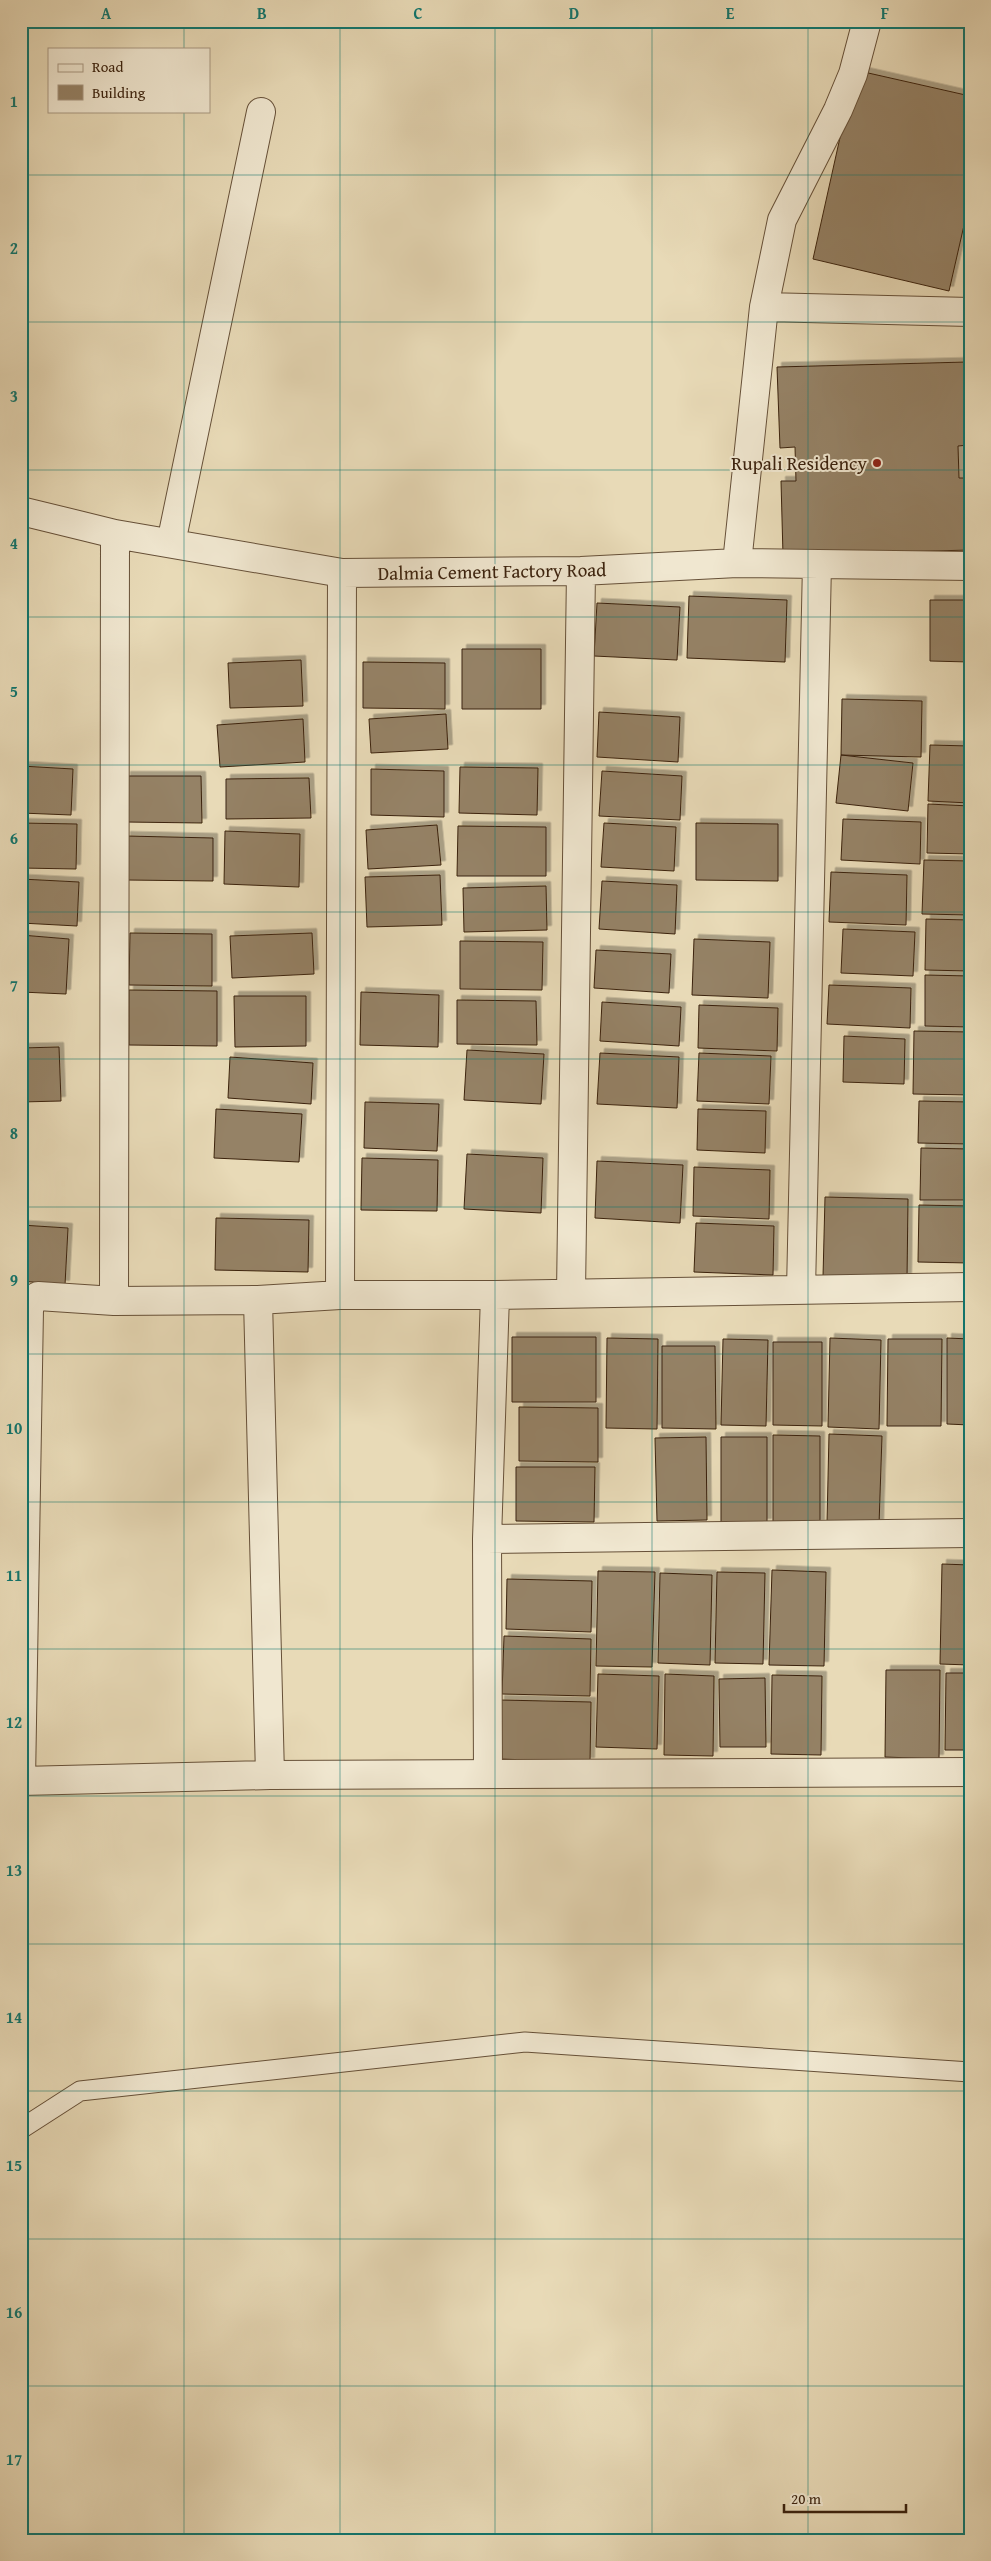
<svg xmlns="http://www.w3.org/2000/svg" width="991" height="2561" font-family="'Gentium Book Plus',serif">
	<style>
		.building { fill: #958266; stroke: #3b220e; filter: url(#shadow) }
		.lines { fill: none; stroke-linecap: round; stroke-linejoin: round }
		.service-casing { stroke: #665038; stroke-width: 21 }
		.minor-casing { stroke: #665038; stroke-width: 30 }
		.service { stroke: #f0e7d0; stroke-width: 19 }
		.minor { stroke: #f0e7d0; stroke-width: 28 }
		.grid { fill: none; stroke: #0f766e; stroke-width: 1; stroke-opacity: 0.55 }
		.poi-dot { fill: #8f2418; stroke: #f0e7d0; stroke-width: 2 }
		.labels { text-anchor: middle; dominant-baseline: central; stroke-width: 4; stroke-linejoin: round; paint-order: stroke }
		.poi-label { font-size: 19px; fill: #3b220e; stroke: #f0e7d0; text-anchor: end }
		.street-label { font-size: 19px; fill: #3b220e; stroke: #f0e7d0 }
		.neatline { fill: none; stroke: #0f766e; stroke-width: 2 }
		.grid-label { font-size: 16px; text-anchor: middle; font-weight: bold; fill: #0f766e }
	</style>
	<defs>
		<filter id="shadow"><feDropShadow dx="4.5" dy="-4.5" stdDeviation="0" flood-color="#0004"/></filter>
	</defs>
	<rect width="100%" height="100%" fill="#e8dab7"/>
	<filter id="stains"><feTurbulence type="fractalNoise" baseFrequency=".004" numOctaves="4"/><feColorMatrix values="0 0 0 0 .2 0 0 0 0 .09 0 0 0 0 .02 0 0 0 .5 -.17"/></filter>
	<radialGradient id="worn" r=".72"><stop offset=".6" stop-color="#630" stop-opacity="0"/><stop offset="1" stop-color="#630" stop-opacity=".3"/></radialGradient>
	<!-- building -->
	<path class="building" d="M 855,70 L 970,96 L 970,199 L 949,291 L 813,259 Z
		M 967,362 L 969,445 L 958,446 L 959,478 L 970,478 L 970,550 L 783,555 L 781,481 L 796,481 L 795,447 L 780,448 L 777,367 Z
		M 689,596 L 787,600 L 785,662 L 687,658 Z
		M 930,600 L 970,600 L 970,662 L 930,661 Z
		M 597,603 L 680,607 L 677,660 L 594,656 Z
		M 462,649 L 541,649 L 541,709 L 462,709 Z
		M 301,660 L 303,706 L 230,708 L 228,663 Z
		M 363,662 L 445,663 L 445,709 L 363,708 Z
		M 842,699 L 922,701 L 921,757 L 841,755 Z
		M 599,712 L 680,717 L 678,762 L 597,757 Z
		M 446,714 L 448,749 L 371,753 L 369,719 Z
		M 303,719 L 305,762 L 220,767 L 217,725 Z
		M 930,745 L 970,746 L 970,803 L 928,801 Z
		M 841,755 L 913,763 L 908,811 L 836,803 Z
		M 21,766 L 73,769 L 71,815 L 21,813 Z
		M 460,767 L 538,768 L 537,815 L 459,813 Z
		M 371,769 L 444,771 L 444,817 L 371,815 Z
		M 602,771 L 682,776 L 680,820 L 599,816 Z
		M 126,776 L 201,776 L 202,823 L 126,822 Z
		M 309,778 L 311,818 L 226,819 L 226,779 Z
		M 928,804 L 970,806 L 970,854 L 927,853 Z
		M 843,819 L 921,822 L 920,864 L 841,860 Z
		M 21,823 L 77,824 L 76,869 L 21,868 Z
		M 604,823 L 676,827 L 674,871 L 601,867 Z
		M 696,823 L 778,824 L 778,881 L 696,880 Z
		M 437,825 L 441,865 L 368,869 L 366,830 Z
		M 458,826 L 546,827 L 546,876 L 457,876 Z
		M 225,831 L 300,834 L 299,887 L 224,884 Z
		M 126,836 L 213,838 L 213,881 L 126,880 Z
		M 924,860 L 970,861 L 970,915 L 922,914 Z
		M 831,872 L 907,875 L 906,925 L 829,922 Z
		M 440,875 L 442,925 L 367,927 L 365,877 Z
		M 21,879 L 79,882 L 77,926 L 21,923 Z
		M 602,881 L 677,885 L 675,934 L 599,929 Z
		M 546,886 L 547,930 L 464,932 L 463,888 Z
		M 926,919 L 970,920 L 970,971 L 925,970 Z
		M 843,929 L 915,932 L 913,976 L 841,973 Z
		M 130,933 L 212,934 L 212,986 L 129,985 Z
		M 312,933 L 314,974 L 232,978 L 230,936 Z
		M 21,935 L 69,939 L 66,994 L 21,992 Z
		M 694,939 L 770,942 L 768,998 L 692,995 Z
		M 460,941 L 543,942 L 542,990 L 460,989 Z
		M 596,950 L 671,954 L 669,993 L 594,988 Z
		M 925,975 L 970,976 L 970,1027 L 925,1026 Z
		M 829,985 L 911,988 L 910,1028 L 827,1024 Z
		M 129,990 L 217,991 L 217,1046 L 129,1045 Z
		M 361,992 L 439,995 L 438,1047 L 360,1045 Z
		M 234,996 L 306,996 L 306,1046 L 235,1047 Z
		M 457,1000 L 536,1001 L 537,1045 L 457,1044 Z
		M 602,1002 L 681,1007 L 679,1046 L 600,1041 Z
		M 699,1005 L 778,1008 L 777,1051 L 698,1048 Z
		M 914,1031 L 970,1032 L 970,1095 L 913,1094 Z
		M 844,1036 L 905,1039 L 904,1084 L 843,1082 Z
		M 59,1047 L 61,1101 L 21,1102 L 21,1048 Z
		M 467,1050 L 544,1054 L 541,1104 L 464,1100 Z
		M 600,1053 L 679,1057 L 677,1108 L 597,1104 Z
		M 699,1053 L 771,1056 L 769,1104 L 697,1101 Z
		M 230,1057 L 313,1063 L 311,1104 L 228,1098 Z
		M 919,1101 L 970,1102 L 970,1144 L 918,1143 Z
		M 365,1102 L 439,1104 L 437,1151 L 364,1148 Z
		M 216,1109 L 302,1114 L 299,1162 L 214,1158 Z
		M 698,1109 L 766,1111 L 765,1153 L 697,1150 Z
		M 921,1148 L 970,1149 L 970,1200 L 920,1200 Z
		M 467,1154 L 543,1158 L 541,1213 L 464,1209 Z
		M 362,1158 L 438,1160 L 437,1211 L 361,1210 Z
		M 597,1161 L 683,1165 L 680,1223 L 595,1218 Z
		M 694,1167 L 770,1170 L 769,1219 L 693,1216 Z
		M 825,1197 L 908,1199 L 907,1279 L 823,1277 Z
		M 919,1205 L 970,1206 L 970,1263 L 918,1262 Z
		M 216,1218 L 309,1220 L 308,1272 L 215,1270 Z
		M 696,1223 L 774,1226 L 773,1275 L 694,1272 Z
		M 21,1225 L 68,1228 L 65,1285 L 21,1281 Z
		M 512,1337 L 596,1337 L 596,1402 L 512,1402 Z
		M 607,1338 L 658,1339 L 657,1429 L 606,1428 Z
		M 830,1338 L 881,1340 L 879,1429 L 828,1427 Z
		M 947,1338 L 970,1339 L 970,1425 L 947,1424 Z
		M 723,1339 L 768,1340 L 766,1426 L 721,1425 Z
		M 888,1339 L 942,1339 L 941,1426 L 887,1426 Z
		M 773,1342 L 822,1342 L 822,1426 L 773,1425 Z
		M 662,1346 L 715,1346 L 716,1429 L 662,1428 Z
		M 519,1407 L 598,1408 L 598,1462 L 519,1461 Z
		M 829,1434 L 882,1436 L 879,1525 L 827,1523 Z
		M 773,1435 L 820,1436 L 820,1524 L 773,1523 Z
		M 706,1437 L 707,1520 L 657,1521 L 655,1438 Z
		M 721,1437 L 767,1437 L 767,1523 L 721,1523 Z
		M 516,1467 L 595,1467 L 594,1522 L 516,1521 Z
		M 942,1564 L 970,1565 L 970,1665 L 940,1664 Z
		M 772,1570 L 826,1572 L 824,1666 L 769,1665 Z
		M 598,1571 L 655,1572 L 652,1667 L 596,1666 Z
		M 717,1572 L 765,1573 L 763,1664 L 715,1663 Z
		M 660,1573 L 712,1575 L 710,1665 L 658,1663 Z
		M 507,1579 L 592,1581 L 591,1632 L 506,1629 Z
		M 504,1636 L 591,1639 L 590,1696 L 502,1694 Z
		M 886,1670 L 940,1670 L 939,1759 L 885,1757 Z
		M 946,1673 L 970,1673 L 970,1750 L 945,1750 Z
		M 598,1674 L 659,1676 L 657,1749 L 596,1747 Z
		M 665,1674 L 714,1676 L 713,1756 L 664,1755 Z
		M 772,1675 L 822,1676 L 821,1755 L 771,1754 Z
		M 765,1678 L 766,1747 L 720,1747 L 719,1679 Z
		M 500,1700 L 591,1702 L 590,1762 L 499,1759 Z"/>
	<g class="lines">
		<defs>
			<path id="service" d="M 21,2129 L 80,2091 L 525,2042 L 970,2072"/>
			<path id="minor" d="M 764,307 L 970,312
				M 21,511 L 115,534 L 342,573 L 581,571 L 737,563 L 970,566
				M 171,543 L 261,112
				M 737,563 L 764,307 L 782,220 L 838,110 L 853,74 L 867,21
				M 970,1287 L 495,1295 L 340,1295 L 258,1300 L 114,1301 L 38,1296 L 32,1300 L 29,1309 L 21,1781 L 270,1775 L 970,1772
				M 801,1290 L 817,564
				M 571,1293 L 581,571
				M 340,1295 L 342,573
				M 258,1300 L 270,1775
				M 114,1301 L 115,534
				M 487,1539 L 970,1533
				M 488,1774 L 487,1539 L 495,1295"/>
		</defs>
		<!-- service casing -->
		<use href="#service" class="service-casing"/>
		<!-- minor casing -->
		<use href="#minor" class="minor-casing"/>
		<!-- service -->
		<use href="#service" class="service"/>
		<!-- minor -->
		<use href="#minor" class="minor"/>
	</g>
	<!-- grid -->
	<path class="grid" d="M 184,21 L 184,49M 340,21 L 340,2540M 495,21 L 495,2540M 652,21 L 652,2540M 808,21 L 808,2540M 184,111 L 184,2540M 21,175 L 970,175M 21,322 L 970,322M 21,470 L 970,470M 21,617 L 970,617M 21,765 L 970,765M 21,912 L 970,912M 21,1059 L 970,1059M 21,1207 L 970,1207M 21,1354 L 970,1354M 21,1502 L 970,1502M 21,1649 L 970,1649M 21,1796 L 970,1796M 21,1944 L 970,1944M 21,2091 L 970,2091M 21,2239 L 970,2239M 21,2386 L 970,2386"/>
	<!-- markers -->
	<circle class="poi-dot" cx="877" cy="463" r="5"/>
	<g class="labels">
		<!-- poi labels -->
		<g class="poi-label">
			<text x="867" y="463">Rupali Residency</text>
		</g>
		<!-- street labels -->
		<g class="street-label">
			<text transform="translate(492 571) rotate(-1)">Dalmia Cement Factory Road</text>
		</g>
	</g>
	<!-- margin -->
	<rect width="991" height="2561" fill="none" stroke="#e8dab7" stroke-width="55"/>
	<!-- legend -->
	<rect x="48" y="48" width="162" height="65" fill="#f0e7d0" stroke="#a89882"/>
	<rect x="58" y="64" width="25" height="8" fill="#f0e7d0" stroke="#a89882"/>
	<text x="92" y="72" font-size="15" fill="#3b220e">Road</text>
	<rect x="58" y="85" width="25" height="15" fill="#958266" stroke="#a89882"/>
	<text x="92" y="98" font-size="15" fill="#3b220e">Building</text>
	<!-- scale -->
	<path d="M784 2504v8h122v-8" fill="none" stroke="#3b220e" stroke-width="2.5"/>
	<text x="791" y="2504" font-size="15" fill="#3b220e" stroke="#f0e7d0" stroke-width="4" paint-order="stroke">20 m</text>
	<rect x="28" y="28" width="936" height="2506" class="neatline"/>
	<g class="grid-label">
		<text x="106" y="19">A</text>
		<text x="262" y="19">B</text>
		<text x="418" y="19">C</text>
		<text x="574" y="19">D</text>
		<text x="730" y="19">E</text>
		<text x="885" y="19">F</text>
		<text x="14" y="107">1</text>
		<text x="14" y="254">2</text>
		<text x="14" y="402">3</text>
		<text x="14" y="549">4</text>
		<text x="14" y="697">5</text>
		<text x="14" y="844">6</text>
		<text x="14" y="991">7</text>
		<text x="14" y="1139">8</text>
		<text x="14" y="1286">9</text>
		<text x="14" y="1434">10</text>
		<text x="14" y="1581">11</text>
		<text x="14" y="1728">12</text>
		<text x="14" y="1876">13</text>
		<text x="14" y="2023">14</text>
		<text x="14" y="2171">15</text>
		<text x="14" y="2318">16</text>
		<text x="14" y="2465">17</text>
	</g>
	<rect width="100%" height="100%" filter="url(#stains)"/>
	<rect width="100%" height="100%" fill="url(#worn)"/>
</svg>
